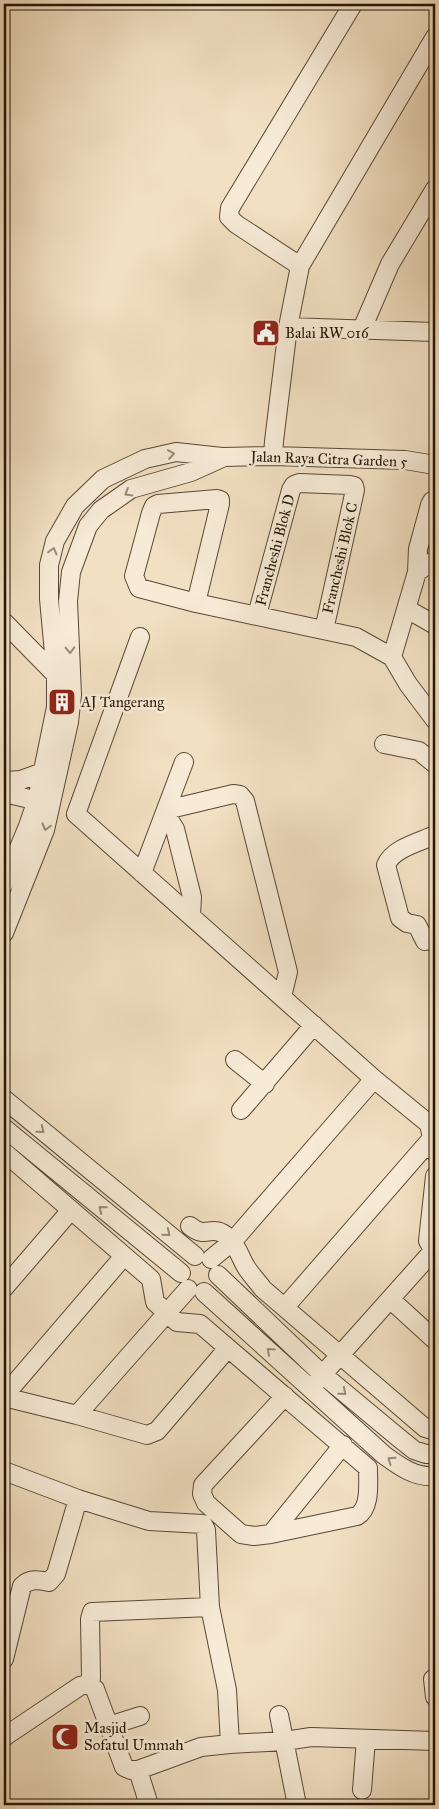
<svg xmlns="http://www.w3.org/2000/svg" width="439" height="1809" font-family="'IM FELL Great Primer',serif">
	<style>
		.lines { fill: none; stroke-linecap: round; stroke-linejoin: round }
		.minor-casing { stroke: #584836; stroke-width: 20 }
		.minor { stroke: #f7ebd7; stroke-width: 18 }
		.oneway { stroke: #988b79 }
		.labels { text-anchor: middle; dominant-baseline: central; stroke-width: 5; stroke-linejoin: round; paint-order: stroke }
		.poi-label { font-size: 15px; fill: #241607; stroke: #f7ebd7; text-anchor: start }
		.street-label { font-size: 15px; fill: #241607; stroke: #f7ebd7 }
	</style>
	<rect width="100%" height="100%" fill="#f2e0c2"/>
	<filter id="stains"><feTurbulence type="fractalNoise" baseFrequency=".004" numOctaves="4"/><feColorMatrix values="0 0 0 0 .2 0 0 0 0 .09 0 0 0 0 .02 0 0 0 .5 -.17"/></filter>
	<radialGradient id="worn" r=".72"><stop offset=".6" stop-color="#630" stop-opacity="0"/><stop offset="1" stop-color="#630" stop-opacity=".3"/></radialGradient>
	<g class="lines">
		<defs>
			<path id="minor" d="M 300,266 L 236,224 L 229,217 L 230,208 L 353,4
				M 288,327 L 435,332
				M 362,329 L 390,264 L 435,189
				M 273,456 L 274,441 L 288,327 L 300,266 L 435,37
				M 417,572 L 435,560
				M 196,603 L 220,504 L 220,500 L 217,499 L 158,504 L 154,506 L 151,513 L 134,576 L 139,588 L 196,603 L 356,637 L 392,657 L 408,684 L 435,720
				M 407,609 L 435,625
				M 257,615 L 291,490 L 294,485 L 299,483 L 350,485 L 354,486 L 355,490 L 324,630
				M 4,622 L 56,675 L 60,676
				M 140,637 L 76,814 L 374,1079 L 429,1124 L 435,1152
				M 392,657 L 417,572 L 418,549 L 430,505 L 432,501 L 435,500
				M 384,744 L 419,751 L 435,764
				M 4,781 L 21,780 L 43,772
				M 4,793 L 47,803
				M 166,810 L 233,794 L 240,795 L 245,801 L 288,972 L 282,997
				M 165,813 L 175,829 L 192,897 L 191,916
				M 435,835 C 420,842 393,848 386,865 L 400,918 L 407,923 L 417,925 L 425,941 L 435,939
				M 142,873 L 184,762
				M 4,884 L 28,826 L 37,800 L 56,707 L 56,675 L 49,599 L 49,565 L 55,541 L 75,506 L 103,479 L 145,459 L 176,452 L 222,457 L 273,456 L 405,460 L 435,465
				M 4,933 L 45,830 L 69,722 L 72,695 L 68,601 L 71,572 L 88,526 L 101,510 L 131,489 L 191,472 L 222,458
				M 235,1060 L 265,1084
				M 4,1099 L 195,1256
				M 241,1110 L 314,1025
				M 4,1128 L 181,1273
				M 4,1152 L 151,1279 L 155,1302 L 177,1322 L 200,1324 L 368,1468 C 368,1483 371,1508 357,1516 L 271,1534
				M 435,1176 L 428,1241 L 435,1253
				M 190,1226 C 206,1239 210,1226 222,1233 C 236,1241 239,1255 246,1267 C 251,1275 258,1282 263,1289 L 425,1428 L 435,1431
				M 211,1259 L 233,1241 L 374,1079
				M 218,1275 L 322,1374 L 399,1438 L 414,1450 L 426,1454 L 435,1454
				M 4,1288 L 71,1210
				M 204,1292 L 384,1455 C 399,1466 415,1478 435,1476
				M 390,1299 L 435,1340
				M 285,1307 L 433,1137
				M 315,1383 L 433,1251
				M 4,1396 L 124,1256
				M 285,1396 L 203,1485 L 202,1494 L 206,1503 L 241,1534 L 254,1536 L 271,1534 L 343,1445
				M 4,1397 L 77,1415 L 147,1435 L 157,1431 L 228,1348
				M 77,1415 L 188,1289
				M 4,1471 L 78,1499 L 149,1521 L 203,1524 L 206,1530 L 210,1607 L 227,1690 L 230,1744
				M 4,1659 L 22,1586 C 30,1578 39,1580 49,1582 L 56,1574 L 78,1499
				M 433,1679 L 435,1697
				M 88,1684 L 91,1678 L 90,1619 L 92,1612 L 210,1607
				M 279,1715 L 297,1805
				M 110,1729 L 118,1723 L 140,1716
				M 4,1737 L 80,1686 L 88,1684 L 95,1689 L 124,1767 L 131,1770 L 138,1770 L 201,1747 L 230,1744 L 285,1741 L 311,1737 L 435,1741
				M 138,1770 L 149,1805
				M 362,1790 L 366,1739"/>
		</defs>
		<!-- minor casing -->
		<use href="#minor" class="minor-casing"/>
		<!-- minor -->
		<use href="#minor" class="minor"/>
	</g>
	<!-- one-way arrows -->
	<defs><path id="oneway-chevron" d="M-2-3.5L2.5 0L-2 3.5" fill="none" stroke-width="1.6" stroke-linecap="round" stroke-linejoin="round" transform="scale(1.25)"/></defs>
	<g class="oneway">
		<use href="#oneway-chevron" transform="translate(171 454) rotate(-8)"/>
		<use href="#oneway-chevron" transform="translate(128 493) rotate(149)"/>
		<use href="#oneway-chevron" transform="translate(53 551) rotate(-75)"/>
		<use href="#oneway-chevron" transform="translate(70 650) rotate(88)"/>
		<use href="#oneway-chevron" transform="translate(46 827) rotate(106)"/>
		<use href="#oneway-chevron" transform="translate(41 1130) rotate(39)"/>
		<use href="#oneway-chevron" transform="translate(102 1209) rotate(-141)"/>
		<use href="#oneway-chevron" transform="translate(167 1233) rotate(39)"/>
		<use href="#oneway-chevron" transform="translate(270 1351) rotate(-138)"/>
		<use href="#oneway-chevron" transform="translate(343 1392) rotate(40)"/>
		<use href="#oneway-chevron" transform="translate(391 1460) rotate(-145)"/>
	</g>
	<!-- icons -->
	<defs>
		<symbol id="civic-square" viewBox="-11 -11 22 22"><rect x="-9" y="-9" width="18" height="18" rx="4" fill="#8f2418" stroke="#f7ebd7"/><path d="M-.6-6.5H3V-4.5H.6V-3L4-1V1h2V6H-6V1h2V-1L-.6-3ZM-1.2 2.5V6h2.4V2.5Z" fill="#fff"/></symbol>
		<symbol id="building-square" viewBox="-11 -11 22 22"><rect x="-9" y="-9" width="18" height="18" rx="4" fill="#8f2418" stroke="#f7ebd7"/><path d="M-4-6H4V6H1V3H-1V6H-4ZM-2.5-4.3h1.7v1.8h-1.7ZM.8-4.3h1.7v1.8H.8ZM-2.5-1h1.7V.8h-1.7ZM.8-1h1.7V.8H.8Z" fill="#fff"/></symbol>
		<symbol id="mosque-square" viewBox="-11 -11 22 22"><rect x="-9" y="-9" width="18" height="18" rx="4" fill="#8f2418" stroke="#f7ebd7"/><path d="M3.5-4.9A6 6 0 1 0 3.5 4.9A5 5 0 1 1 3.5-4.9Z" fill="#fff"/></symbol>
	</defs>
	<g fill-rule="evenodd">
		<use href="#civic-square" x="250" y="317" width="32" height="32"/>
		<use href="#building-square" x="46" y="686" width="32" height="32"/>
		<use href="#mosque-square" x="49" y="1721" width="32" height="32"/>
	</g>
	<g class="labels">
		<!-- poi labels -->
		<g class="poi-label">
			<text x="285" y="333">Balai RW 016</text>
			<text x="81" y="702">AJ Tangerang</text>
			<text x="84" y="1728">Masjid<tspan x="84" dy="17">Sofatul Ummah</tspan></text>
		</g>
		<!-- street labels -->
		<g class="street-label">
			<text transform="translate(329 459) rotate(2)">Jalan Raya Citra Garden 5</text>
			<text transform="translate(275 550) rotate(-75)">Francheshi Blok D</text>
			<text transform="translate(340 558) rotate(-77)">Francheshi Blok C</text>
		</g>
	</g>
	<!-- margin -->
	<rect width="439" height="1809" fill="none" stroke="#f2e0c2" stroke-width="20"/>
	<rect x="5" y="5" width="429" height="1799" fill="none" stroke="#241607" stroke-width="2.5"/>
	<rect x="10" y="10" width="419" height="1789" fill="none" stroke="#241607"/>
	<rect width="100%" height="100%" filter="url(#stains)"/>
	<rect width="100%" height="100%" fill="url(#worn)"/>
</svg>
